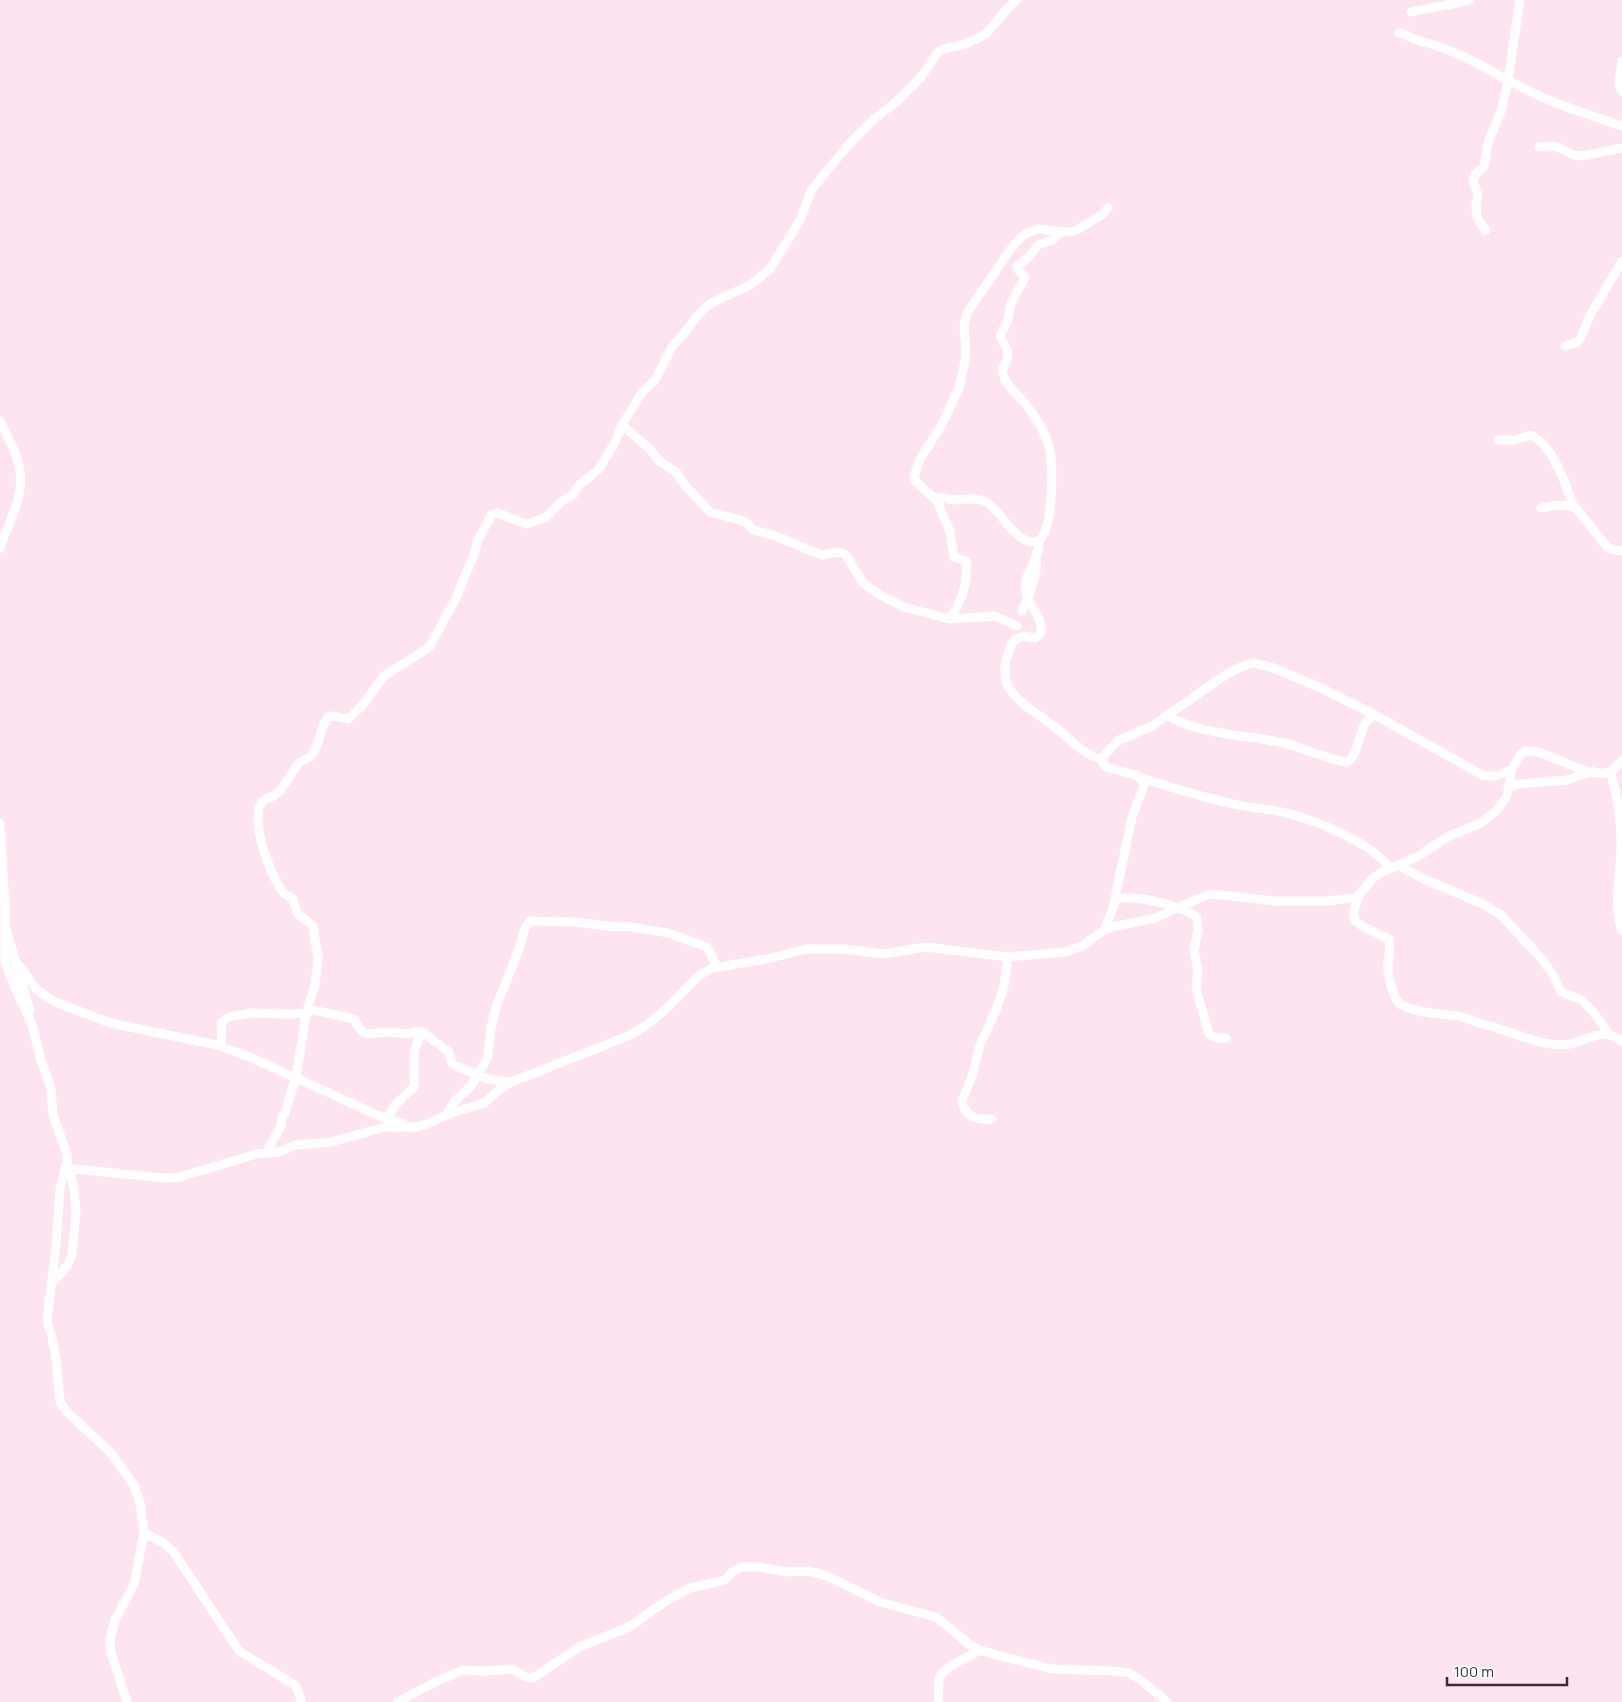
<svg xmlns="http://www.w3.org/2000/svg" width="1622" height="1702" font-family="Manrope,sans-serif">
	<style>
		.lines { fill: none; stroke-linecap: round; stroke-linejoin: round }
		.street { stroke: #fff; stroke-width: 9 }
	</style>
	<rect width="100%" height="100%" fill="#fde4f0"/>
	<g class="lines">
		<!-- street -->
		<path class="street" d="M 1411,12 C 1431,7 1451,5 1470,0
			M 1399,33 C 1407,34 1413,39 1420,41 C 1465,52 1495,75 1535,94 C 1563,107 1593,116 1622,126
			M 1622,61 L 1619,84 L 1622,92
			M 1539,147 L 1555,146 L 1574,155 L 1582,156 L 1622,148
			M 1486,230 L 1483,227 L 1477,217 L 1476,205 L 1478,195 L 1473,181 L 1475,175 L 1484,166 L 1488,143 L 1501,111 L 1507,86 L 1520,0
			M 1565,346 L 1577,342 L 1580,339 L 1591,314 L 1622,261
			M 0,421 C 7,437 18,454 20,472 C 24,497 8,524 0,548
			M 622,425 L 651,450 L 658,460 L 677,473 L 684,484 L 710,512 L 740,520 L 747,523 L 754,530 L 773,535 L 822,555 L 838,552 L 845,554 L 864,584 L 880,595 L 904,607 L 949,619 L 995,616 L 1017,626
			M 1499,440 L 1515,440 L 1531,435 C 1553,446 1566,484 1573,506
			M 935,497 C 941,498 948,499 955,500 C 964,500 974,497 982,500 C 1002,509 1006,532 1029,542 L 1039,541 C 1049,530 1050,511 1051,497 C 1054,454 1051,435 1023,401 C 1014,392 1004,383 1002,370 L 1007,360 L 1008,351 L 1000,336 L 1007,322 L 1011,303 L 1025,277 L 1019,271 L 1017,266 L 1028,258 L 1038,245 L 1054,239 L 1060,232
			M 1541,508 L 1558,505 L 1575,507 L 1608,548 L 1622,551
			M 1039,541 C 1040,558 1022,574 1026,593 C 1029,606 1052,629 1035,638 L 1023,636 L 1014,640 C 987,691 1024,702 1056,728 C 1070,739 1084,755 1101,759 L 1117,741 L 1152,726 L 1221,678 L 1238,668 L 1253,663 L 1271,667 L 1323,689 L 1375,715
			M 1022,611 C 1028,598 1039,573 1036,559
			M 949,619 C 962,602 968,584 966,561 L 954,557 L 949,529 L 937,501 L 916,482 L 914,476 L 920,459 L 941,426 L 959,388 L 964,366 L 966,351 L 964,325 L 967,313 L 1008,253 L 1019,239 L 1026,233 L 1039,229 L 1066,232 L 1075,231 L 1102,215 L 1108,208
			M 1168,716 C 1204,736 1245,734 1284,743 C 1305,748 1325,759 1347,762 C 1361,755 1357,722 1375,715 L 1484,776 L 1497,776 L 1512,769
			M 1101,759 L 1105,767 L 1136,775 L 1143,781 L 1144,785 L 1132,817 L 1113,908 L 1104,930
			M 1610,771 C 1618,797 1622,825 1621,852 C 1620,878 1613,906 1622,930
			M 1141,778 C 1170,787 1199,796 1229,803 C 1248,808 1267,808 1286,813 C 1315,820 1373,843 1389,868
			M 1508,787 L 1519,784 L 1567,780 L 1592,771
			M 0,823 L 5,905 L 5,962 L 14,986 L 32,1024 L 40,1058 L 51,1088 L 53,1115 L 67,1154 L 67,1161 L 60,1189 L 56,1245 L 47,1321 L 52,1337 L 56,1358 L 60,1402 L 66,1411 L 109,1451 L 134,1485 L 140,1503 L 144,1533 L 134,1584 L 115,1620 L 110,1639 L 111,1653 L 127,1702
			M 1397,865 L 1424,879 L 1483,904 L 1501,915 L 1542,959 L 1553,975 L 1561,992 L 1582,1000 L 1594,1013 L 1609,1034
			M 1359,895 L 1354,911 L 1354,920 L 1362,926 L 1389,939 C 1392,949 1385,964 1389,977 C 1390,984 1394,997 1398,1002 C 1408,1013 1444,1014 1458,1016 C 1470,1018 1479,1025 1491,1026 C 1510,1032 1543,1046 1563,1045 C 1585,1044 1602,1024 1622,1042
			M 1115,899 C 1120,899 1126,897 1131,898 C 1146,898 1187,907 1197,918 L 1198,930 L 1194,950 L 1198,971 L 1196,989 L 1209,1034 L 1217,1038 L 1226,1038
			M 7,932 L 30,1011
			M 15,962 L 20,966 L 36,989 L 53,1001 L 110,1023 L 217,1045 L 250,1057 L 384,1118 L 403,1123
			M 221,1046 L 222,1022 L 229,1017 L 250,1013 L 289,1014 L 306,1013 L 313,1010 L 354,1019 L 361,1031 L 367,1034 L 388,1032 L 409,1034 L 417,1031 L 421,1031 L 449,1052 L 452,1063 L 456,1066 L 488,1079 L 510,1082
			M 446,1115 L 454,1102 L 471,1086 L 487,1059 L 491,1028 L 496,1007 L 518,952 L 525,928 L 530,921 L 574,922 L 616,927 L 625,926 L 668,933 L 707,947 L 717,967
			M 992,1119 C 976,1120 964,1117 962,1100 L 972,1077 L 980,1045 L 996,1010 L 1004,986 L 1008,957
			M 388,1124 L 387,1119 L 395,1105 L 414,1087 L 414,1052 L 421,1031
			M 266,1153 L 281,1126 L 282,1118 L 285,1113 L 297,1073 L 306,1013 L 315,985 L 318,959 L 313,926 L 297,913 L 293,899 C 291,897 286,895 284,893 C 271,879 249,819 262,802 C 265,798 271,798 275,795 C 286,787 290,774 298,764 C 302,760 307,760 311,756 C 319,748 320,727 328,717 L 333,716 L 348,719 L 362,706 L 384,676 L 425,650 L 430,646 L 456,598 L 475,552 L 477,542 L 492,514 L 498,513 L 520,522 L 527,524 L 531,523 L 546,517 L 563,500 L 573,495 L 579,485 L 598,470 L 602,464 L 615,442 L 622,425 L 635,404 L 642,392 L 655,380 L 673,345 L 682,336 L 701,311 L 713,302 L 750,285 L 770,269 L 800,220 L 812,189 L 849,144 L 874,119 L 896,102 L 921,77 L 938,52 L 943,49 L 966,44 L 986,34 L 1007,9 L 1017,0
			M 65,1168 L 164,1178 L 180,1177 L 256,1154 L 278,1152 L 296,1145 L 331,1142 L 385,1127 L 414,1127 L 427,1124 L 446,1115 L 484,1103 L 500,1089 L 511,1082 L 626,1037 C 656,1023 676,998 699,975 L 713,968 L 766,959 L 807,949 L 845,949 L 882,954 L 925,947 L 1008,957 L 1065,952 L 1082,946 L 1104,930 L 1112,927 L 1155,918 L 1202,897 L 1212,894 L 1274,901 L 1328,901 L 1354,898 L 1359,895 L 1373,878 L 1382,872 L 1417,857 L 1447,837 L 1481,823 L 1497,810 L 1507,796 L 1512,769 L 1520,755 L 1525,751 C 1546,748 1590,782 1611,771 C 1615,769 1619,764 1622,760
			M 51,1284 L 67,1266 L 72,1255 L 76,1212 L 74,1188 L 68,1166
			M 144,1533 L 162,1542 L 173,1551 L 239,1651 L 295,1685 L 299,1693 L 301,1702
			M 398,1702 L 435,1682 L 463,1670 L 484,1671 L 512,1669 L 526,1677 L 533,1678 L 579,1647 L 629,1627 L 666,1601 L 690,1588 L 725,1580 L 732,1572 L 741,1567 L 759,1567 L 788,1572 L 808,1571 L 825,1575 L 880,1602 L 936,1617 L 969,1644 L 980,1650 L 993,1654 L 1052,1669 L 1115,1671 L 1129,1673 L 1142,1681 L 1167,1702
			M 938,1702 C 940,1694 937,1685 940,1677 C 944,1666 970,1657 980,1650"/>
	</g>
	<!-- scale -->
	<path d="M1447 1677v8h120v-8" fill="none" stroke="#382e32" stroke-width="2.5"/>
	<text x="1454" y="1677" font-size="15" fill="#382e32" stroke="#ffffff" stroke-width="4" paint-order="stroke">100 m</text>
</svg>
